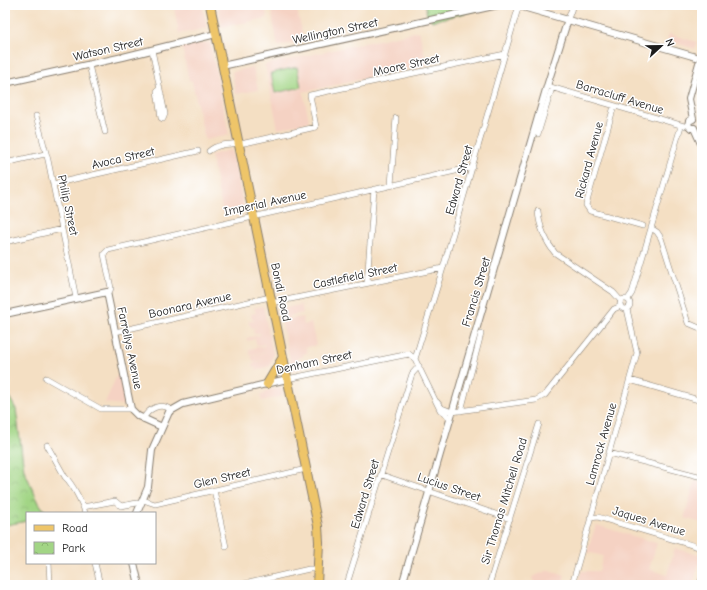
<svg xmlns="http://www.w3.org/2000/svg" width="707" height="590" font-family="'Comic Neue',sans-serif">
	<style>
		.built { fill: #f5d2c3 }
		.green { fill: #a2d585; stroke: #5f7850 }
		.park { fill: url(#park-crowns); stroke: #5f7850 }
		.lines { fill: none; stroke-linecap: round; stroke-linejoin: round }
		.minor-casing { stroke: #887e70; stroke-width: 6 }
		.tertiary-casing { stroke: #887e70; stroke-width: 8 }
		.primary-casing { stroke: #887e70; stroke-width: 10 }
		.minor { stroke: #fff; stroke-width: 5 }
		.tertiary { stroke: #fff; stroke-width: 6 }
		.primary { stroke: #eec569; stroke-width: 8 }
		.labels { text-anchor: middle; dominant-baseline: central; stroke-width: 3; stroke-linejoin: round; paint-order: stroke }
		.street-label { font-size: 12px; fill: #1c1c1c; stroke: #fff }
	</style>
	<defs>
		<pattern id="park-crowns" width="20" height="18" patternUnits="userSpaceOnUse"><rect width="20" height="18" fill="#a2d585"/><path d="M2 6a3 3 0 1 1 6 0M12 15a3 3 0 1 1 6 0" fill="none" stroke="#8bb672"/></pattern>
	</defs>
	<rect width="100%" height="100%" fill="#fff"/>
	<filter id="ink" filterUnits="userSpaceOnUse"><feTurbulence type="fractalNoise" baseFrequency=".025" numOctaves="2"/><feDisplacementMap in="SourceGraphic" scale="8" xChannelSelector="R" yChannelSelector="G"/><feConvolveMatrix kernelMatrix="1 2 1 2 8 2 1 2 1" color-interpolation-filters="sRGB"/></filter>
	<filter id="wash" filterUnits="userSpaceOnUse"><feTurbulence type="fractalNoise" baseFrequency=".012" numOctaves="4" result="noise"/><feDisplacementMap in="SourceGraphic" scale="16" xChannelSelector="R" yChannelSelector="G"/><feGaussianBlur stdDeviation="0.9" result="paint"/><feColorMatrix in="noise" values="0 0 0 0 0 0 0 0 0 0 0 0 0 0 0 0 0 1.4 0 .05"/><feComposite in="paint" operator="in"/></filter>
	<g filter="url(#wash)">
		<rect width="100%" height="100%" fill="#f4dfc3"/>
		<!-- built -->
		<path class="built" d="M 178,5 L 202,5 L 207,28 L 179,34 L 174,8 L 178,7 Z
			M 218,5 L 265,5 L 267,18 L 222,27 Z
			M 270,5 L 296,5 L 304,41 L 278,46 Z
			M 419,31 L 427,65 L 303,92 L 309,120 L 307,122 L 278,129 L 265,65 Z
			M 669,34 L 697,42 L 695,49 L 667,40 Z
			M 210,42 L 229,135 L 205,140 L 192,81 L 189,81 L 182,47 Z
			M 253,67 L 258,90 L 236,94 L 232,72 Z
			M 230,150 L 232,151 L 244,208 L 223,214 L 211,155 Z
			M 301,305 L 303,313 L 289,316 L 289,319 L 302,317 L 304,325 L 311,323 L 316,345 L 300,349 L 306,348 L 307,353 L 303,354 L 303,357 L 297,358 L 297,360 L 301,359 L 304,368 L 294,370 L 292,369 L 279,309 Z
			M 263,306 L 273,354 L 270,366 L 256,370 L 256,367 L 253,367 L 252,364 L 265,360 L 254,362 L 251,356 L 266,352 L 250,355 L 249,349 L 264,346 L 265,344 L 257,346 L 255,339 L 247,341 L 247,338 L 260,335 L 260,333 L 254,334 L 253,329 L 258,327 L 252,328 L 248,322 L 257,320 L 252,319 L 251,314 L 256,313 L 254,308 Z
			M 117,375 L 120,376 L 126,404 L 124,405 L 105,403 Z
			M 281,387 L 283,396 L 262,401 L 260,395 L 265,394 L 265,391 Z
			M 695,481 L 702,483 L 702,523 L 684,518 Z
			M 596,525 L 657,543 L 649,569 L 667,575 L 675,548 L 701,556 L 693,585 L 578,585 L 581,571 L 599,571 L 603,556 L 587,552 Z
			M 549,570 L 565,575 L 562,585 L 535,585 L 532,577 Z"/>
		<!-- green -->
		<path class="green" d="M 297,67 L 301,87 L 275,93 L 271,73 Z"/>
		<!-- park -->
		<path class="park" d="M 425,5 L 498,5 L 432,21 L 427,15 Z
			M 5,390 L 16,409 L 24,470 L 39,503 L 46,513 L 27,513 L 27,521 L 6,525 L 5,541 Z"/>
	</g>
	<g filter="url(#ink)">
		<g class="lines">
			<defs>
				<path id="minor" d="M 568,19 L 573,5
					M 152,50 L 165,114 L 163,119 L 161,118 L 157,91 L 159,89
					M 89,65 L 105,132
					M 547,86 L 684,126
					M 614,106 L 586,205 L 590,211 L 643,226
					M 36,116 L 48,160 L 76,298
					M 538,134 L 552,88
					M 209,151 C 218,143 234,144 245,143 L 316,127 L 310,95 L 505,54
					M 5,163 L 45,154
					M 53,184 L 198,151
					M 391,185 L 396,118
					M 538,211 C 539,226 546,242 555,253 L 613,292 L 621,301
					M 651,228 L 657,232 L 661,238 L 688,323 L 702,329
					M 5,242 L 62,229
					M 367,283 L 374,189
					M 107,292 L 110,291 L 111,288 L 104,254 L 108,250 L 473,167
					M620 304a5 5 0 1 1 10 0a5 5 0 1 1-10 0Z
					M 628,299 L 632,293 L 681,126
					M 271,303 L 443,268
					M 115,332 L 270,297
					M 415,359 L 443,268 L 519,5
					M 46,378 L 101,409 L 131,409
					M 287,379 L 409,354 L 415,359 L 440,410 L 450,418
					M 630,380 L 702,401
					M 437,402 L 442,408 L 452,412 L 536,400 L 545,395 L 614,309 L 621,306
					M 461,411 L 481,334
					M 143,419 C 149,408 161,402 171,410
					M 47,445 L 65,477 C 72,483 83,504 85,513
					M 609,453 L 702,477
					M 382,475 L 510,519
					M 214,490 L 226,547
					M 143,500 L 155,504 L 306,469
					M 83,507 L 115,501 L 121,506 L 137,503 L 141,504
					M 590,518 L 598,517 L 702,548
					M 49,563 L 50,585
					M 95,563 L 100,585
					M 347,584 L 412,374 L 419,366
					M 240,585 L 309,569 L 318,569
					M 489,585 L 539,424
					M 572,585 L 637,353 L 627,309"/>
				<path id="tertiary" d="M 516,5 L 696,57
					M 222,66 L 498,5
					M 5,83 L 123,57 L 216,34
					M 693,119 L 689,99 L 699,63
					M 693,119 L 689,121 L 688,125 L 691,128 L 694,128
					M 694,128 L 702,146
					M 5,314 L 107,292 L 131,409 L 138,416 L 162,427
					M 137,513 L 148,487 L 152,450 L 169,412 L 183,404 L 287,379
					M 134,563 L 139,585
					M 402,585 L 547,86 L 568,19
					M 701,585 L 702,581"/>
				<path id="primary" d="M 210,5 L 318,526 L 319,542 L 317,585
					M 267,384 L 283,357"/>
			</defs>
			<!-- minor casing -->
			<use href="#minor" class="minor-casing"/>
			<!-- tertiary casing -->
			<use href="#tertiary" class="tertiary-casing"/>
			<!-- primary casing -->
			<use href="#primary" class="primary-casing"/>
			<!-- minor -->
			<use href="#minor" class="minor"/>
			<!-- tertiary -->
			<use href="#tertiary" class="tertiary"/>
			<!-- primary -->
			<use href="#primary" class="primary"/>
		</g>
	</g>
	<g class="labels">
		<!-- street labels -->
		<g class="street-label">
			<text transform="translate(335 31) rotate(-12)">Wellington Street</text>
			<text transform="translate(108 49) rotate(-13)">Watson Street</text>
			<text transform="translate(406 65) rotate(-12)">Moore Street</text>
			<text transform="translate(620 97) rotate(17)">Barracluff Avenue</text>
			<text transform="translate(123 158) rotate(-13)">Avoca Street</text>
			<text transform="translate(589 160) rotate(-75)">Rickard Avenue</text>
			<text transform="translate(459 180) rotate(-74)">Edward Street</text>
			<text transform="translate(265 203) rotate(-12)">Imperial Avenue</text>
			<text transform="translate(68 205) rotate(78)">Philip Street</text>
			<text transform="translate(355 276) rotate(-12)">Castlefield Street</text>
			<text transform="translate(281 292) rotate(78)">Bondi Road</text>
			<text transform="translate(476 292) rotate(-73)">Francis Street</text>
			<text transform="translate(190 305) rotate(-13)">Boonara Avenue</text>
			<text transform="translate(130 348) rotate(78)">Farrellys Avenue</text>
			<text transform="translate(314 362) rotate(-12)">Denham Street</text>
			<text transform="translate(601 444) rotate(-74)">Lamrock Avenue</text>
			<text transform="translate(222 478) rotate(-13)">Glen Street</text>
			<text transform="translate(449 487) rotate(19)">Lucius Street</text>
			<text transform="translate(365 494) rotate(-73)">Edward Street</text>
			<text transform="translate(504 501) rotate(-73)">Sir Thomas Mitchell Road</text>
			<text transform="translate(649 521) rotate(17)">Jaques Avenue</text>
		</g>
	</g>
	<!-- margin -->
	<rect width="707" height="590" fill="none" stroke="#fff" stroke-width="20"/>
	<!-- legend -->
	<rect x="26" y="512" width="130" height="52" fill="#ffffff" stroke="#a4a4a4"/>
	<rect x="34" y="525" width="20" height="6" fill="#eec569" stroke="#a4a4a4"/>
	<text x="62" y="532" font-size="12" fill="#1c1c1c">Road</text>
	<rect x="34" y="542" width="20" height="12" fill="url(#park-crowns)" stroke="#a4a4a4"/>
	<text x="62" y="552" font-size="12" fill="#1c1c1c">Park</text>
	<!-- north arrow -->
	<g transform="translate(661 46) rotate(68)" stroke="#ffffff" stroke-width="3" paint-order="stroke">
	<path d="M0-3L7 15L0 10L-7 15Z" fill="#1c1c1c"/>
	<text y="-6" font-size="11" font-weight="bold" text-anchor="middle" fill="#1c1c1c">N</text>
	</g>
</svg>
